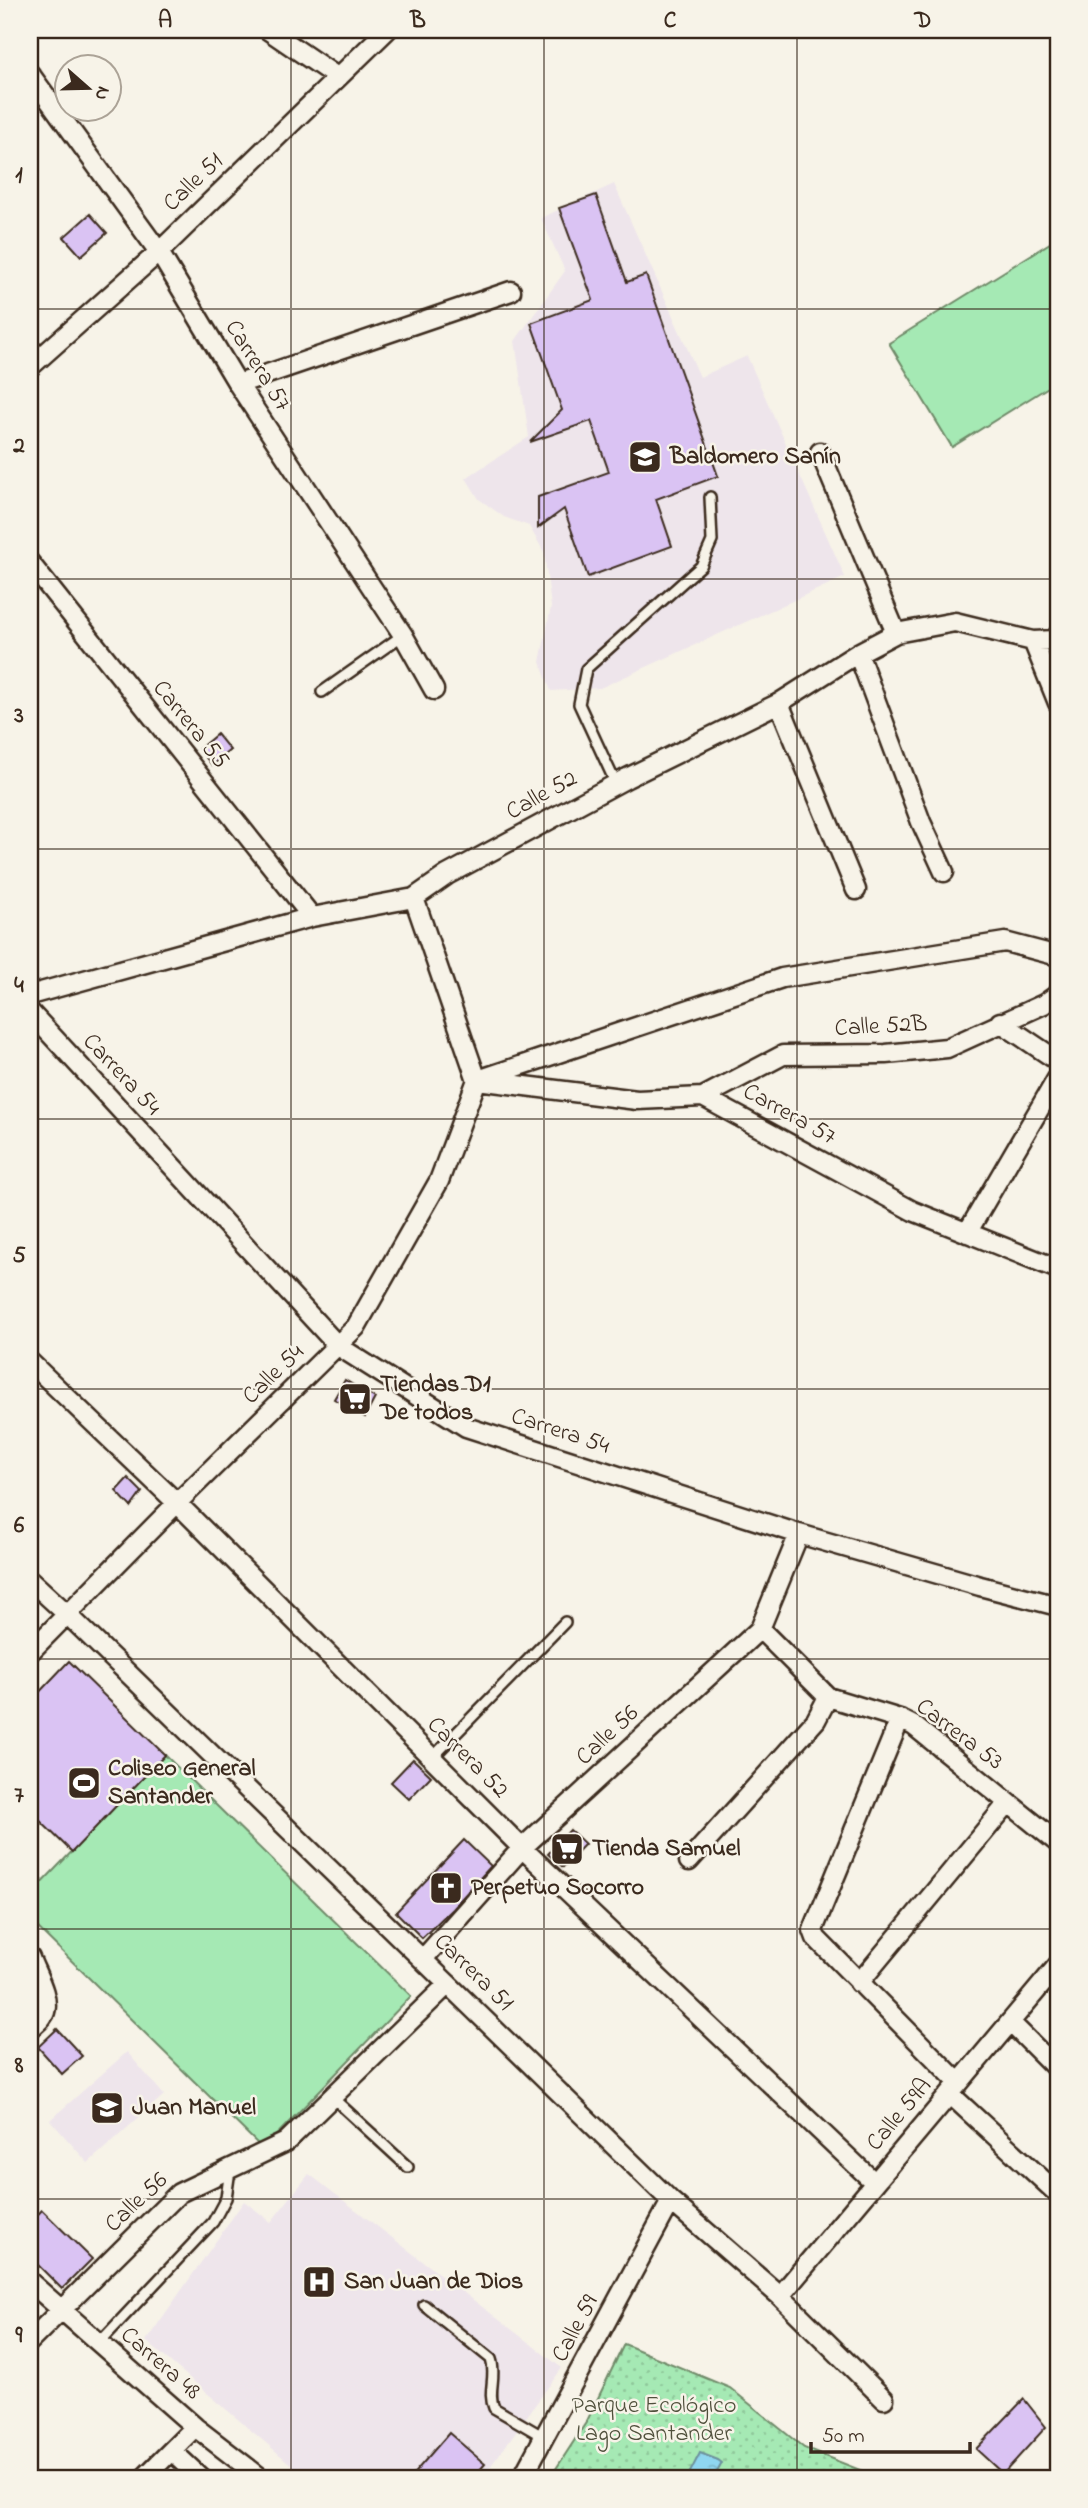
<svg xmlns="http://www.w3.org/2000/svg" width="1088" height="2508" font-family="'Indie Flower',sans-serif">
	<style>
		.built { fill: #eee5eb }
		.park { fill: url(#park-dots); stroke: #708a69; stroke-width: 2 }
		.garden { fill: #a5e9b4; stroke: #708a69; stroke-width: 2 }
		.water { fill: url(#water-ripples); stroke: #6d919c; stroke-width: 2 }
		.building { fill: #dac3f3; stroke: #3b2a1e; stroke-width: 2 }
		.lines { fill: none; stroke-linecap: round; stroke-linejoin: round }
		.lane-casing { stroke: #3b2a1e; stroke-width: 14 }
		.street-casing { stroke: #3b2a1e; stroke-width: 23 }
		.lane { stroke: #f7f3e8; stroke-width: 9 }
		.street { stroke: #f7f3e8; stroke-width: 18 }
		.grid { fill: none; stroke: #3b2a1e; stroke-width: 2; stroke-opacity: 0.55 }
		.labels { text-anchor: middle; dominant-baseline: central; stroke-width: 5; stroke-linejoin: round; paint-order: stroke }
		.street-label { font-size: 24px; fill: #3b2a1e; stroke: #f7f3e8 }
		.poi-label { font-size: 24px; font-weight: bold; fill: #3b2a1e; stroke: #f7f3e8; text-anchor: start }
		.park-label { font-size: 24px; fill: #50503c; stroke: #f7f3e8 }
		.neatline { fill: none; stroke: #3b2a1e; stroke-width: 2.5 }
		.grid-label { font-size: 23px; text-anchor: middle; font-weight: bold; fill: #3b2a1e }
	</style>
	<defs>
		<pattern id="park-dots" width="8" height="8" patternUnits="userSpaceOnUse" patternTransform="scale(1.75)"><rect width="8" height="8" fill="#a5e9b4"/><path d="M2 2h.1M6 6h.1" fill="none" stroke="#8fc89a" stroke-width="1.8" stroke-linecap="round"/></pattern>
		<pattern id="water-ripples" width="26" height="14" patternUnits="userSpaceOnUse" patternTransform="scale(1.75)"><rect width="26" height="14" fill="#8fd6f0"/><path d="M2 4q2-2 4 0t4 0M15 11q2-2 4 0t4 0" fill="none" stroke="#7cb8cd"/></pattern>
	</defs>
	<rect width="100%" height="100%" fill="#f7f3e8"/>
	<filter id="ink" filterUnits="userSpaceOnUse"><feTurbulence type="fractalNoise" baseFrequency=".0143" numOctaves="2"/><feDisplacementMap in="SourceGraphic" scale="14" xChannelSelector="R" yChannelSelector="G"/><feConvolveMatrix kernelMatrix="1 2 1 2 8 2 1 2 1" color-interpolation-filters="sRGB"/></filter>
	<g filter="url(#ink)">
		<!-- built -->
		<path class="built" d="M 614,184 L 700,377 L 747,356 L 845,577 L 600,688 L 551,691 L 540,662 L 551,607 L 544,552 L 529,526 L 504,517 L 479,499 L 466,478 L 529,437 L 515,341 L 565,271 L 541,218 Z
			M 127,2052 L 164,2095 L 88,2163 L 50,2120 Z
			M 309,2174 L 562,2368 L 482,2478 L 307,2478 L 146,2341 L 244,2201 L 271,2222 Z"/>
		<!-- park -->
		<path class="park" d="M 624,2344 L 730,2388 L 804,2448 L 870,2474 L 867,2478 L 550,2478 L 587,2421 Z"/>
		<!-- garden -->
		<path class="garden" d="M 1058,238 L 1058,381 L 952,447 L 889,343 Z
			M 165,1755 L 411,1996 L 263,2149 L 30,1920 L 30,1895 Z"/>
		<!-- water -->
		<path class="water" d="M 700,2453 L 718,2460 L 722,2463 L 716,2474 L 717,2478 L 687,2478 Z"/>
		<!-- building -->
		<path class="building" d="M 596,195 L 627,282 L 646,275 L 718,476 L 656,499 L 672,546 L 588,577 L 564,509 L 538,528 L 538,497 L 609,472 L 591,421 L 530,442 L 562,410 L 531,323 L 593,300 L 559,208 Z
			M 90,214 L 107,233 L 81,256 L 64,237 Z
			M 217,734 L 230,750 L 212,765 L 199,749 Z
			M 345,1380 L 375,1398 L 365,1417 L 334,1399 Z
			M 128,1478 L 142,1492 L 131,1507 L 116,1491 Z
			M 69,1661 L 165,1755 L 72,1852 L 30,1811 L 30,1702 Z
			M 413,1759 L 431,1776 L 409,1799 L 391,1782 Z
			M 570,1830 L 585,1844 L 563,1867 L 548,1854 Z
			M 464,1840 L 491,1866 L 452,1909 L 422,1938 L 396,1912 Z
			M 57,2029 L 82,2056 L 62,2074 L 38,2047 Z
			M 42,2210 L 92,2259 L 62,2289 L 30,2257 L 30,2223 Z
			M 1024,2399 L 1046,2427 L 1003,2474 L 976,2449 Z
			M 449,2433 L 485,2464 L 473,2478 L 410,2478 Z"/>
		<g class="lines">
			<defs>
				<path id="lane" d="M 322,692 L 403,635
					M 616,784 L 579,704 L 586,669 L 701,566 L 712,541 L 710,497
					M 432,1758 L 565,1622
					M 333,2098 L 408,2167
					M 424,2305 L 491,2359 C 497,2376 487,2392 494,2408 L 544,2437
					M 99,2343 L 213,2222 L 226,2198 L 230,2170"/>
				<path id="street" d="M 268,30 L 337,77
					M 30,74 L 159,252 L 238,384 L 403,635 L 434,690
					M 30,367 L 159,252 L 387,30
					M 238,384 L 511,291
					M 820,452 L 896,633
					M 30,563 L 312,917
					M 1033,641 L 1058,703
					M 858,653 L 921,822 L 944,872
					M 779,703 L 856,890
					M 414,898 L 477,1080
					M 30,995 L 312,917 L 414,898 L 447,875 L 627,778 L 779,703 L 858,653 L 896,633 L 955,622 L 1033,641 L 1055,640 L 1058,635
					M 30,1012 L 338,1346 L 466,1427 L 799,1534 L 980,1586 L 1058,1606
					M 1000,1022 L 1058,1061
					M 484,1078 L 782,978 L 1005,942 L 1058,956
					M 477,1080 L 637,1100 L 703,1097 L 913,1211 L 1058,1269
					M 703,1097 L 783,1055 L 886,1054 L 947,1048 L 1044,1004 L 1058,994
					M 967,1233 L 1058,1077
					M 30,1362 L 177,1503 L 522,1848 L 875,2183
					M 30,1580 L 67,1614 L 671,2201 L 780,2296 L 884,2399
					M 760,1629 L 828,1697 L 900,1719 L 914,1726 L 1058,1843
					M 30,1652 L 177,1503 L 356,1327 L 439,1181 L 477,1080
					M 900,1719 L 813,1930 L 816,1938 L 959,2083
					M 689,1861 L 816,1720 L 828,1697
					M 30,1958 C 35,1972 50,1997 45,2012 C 43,2019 35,2024 30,2029
					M 423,1959 L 522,1848 L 760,1629 L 799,1534
					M 859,1983 L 1008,1803
					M 1010,2022 L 1058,2070
					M 950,2094 L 1058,2194
					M 30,2282 L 195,2427 L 261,2478
					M 780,2296 L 1058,1965
					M 30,2341 L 179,2193 L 286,2142 L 448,1984
					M 172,2451 L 201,2478
					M 144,2478 L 195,2427
					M 522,2478 L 671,2201"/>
			</defs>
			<!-- lane casing -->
			<use href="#lane" class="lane-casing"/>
			<!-- street casing -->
			<use href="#street" class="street-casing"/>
			<!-- lane -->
			<use href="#lane" class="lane"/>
			<!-- street -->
			<use href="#street" class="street"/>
		</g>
	</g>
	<!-- grid -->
	<path class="grid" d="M 291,30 L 291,2478M 544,30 L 544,2478M 797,30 L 797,2478M 30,309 L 1058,309M 30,579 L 1058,579M 30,849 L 1058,849M 30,1119 L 1058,1119M 30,1389 L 1058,1389M 30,1659 L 1058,1659M 30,1929 L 1058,1929M 30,2199 L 1058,2199"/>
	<!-- icons -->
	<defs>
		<symbol id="school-square" viewBox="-11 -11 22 22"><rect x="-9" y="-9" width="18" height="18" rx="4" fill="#3b2a1e" stroke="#f7f3e8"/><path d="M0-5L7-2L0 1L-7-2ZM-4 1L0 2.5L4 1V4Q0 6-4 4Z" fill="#fff"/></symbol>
		<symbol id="supermarket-square" viewBox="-11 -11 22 22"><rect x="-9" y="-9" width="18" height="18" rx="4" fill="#3b2a1e" stroke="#f7f3e8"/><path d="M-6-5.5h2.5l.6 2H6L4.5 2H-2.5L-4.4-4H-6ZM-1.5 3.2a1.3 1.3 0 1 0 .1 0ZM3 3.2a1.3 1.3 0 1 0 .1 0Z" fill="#fff"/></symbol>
		<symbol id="stadium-square" viewBox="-11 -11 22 22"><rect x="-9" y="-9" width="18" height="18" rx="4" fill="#3b2a1e" stroke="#f7f3e8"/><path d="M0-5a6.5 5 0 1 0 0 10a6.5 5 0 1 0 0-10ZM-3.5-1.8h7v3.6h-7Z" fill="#fff"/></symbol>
		<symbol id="church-square" viewBox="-11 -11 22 22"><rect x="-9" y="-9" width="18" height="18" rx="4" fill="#3b2a1e" stroke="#f7f3e8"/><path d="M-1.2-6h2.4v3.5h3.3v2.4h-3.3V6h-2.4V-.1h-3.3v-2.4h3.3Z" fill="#fff"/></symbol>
		<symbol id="hospital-square" viewBox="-11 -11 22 22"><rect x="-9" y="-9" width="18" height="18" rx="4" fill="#3b2a1e" stroke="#f7f3e8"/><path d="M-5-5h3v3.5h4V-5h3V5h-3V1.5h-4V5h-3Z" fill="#fff"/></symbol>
	</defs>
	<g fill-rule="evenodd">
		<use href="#school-square" x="626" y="438" width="38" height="38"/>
		<use href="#supermarket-square" x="336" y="1380" width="38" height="38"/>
		<use href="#stadium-square" x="65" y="1764" width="38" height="38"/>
		<use href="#supermarket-square" x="548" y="1830" width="38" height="38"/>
		<use href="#church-square" x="427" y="1869" width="38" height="38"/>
		<use href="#school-square" x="88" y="2089" width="38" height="38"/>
		<use href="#hospital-square" x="300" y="2263" width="38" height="38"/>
	</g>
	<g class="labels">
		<!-- street labels -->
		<g class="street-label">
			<text transform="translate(194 183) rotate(-44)">Calle 51</text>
			<text transform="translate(257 366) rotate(58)">Carrera 57</text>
			<text transform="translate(190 725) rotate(51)">Carrera 55</text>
			<text transform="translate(542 796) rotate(-29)">Calle 52</text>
			<text transform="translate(881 1027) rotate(-3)">Calle 52B</text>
			<text transform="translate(121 1075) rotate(47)">Carrera 54</text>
			<text transform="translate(789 1115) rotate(29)">Carrera 57</text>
			<text transform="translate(274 1375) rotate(-44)">Calle 54</text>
			<text transform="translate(560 1432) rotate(18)">Carrera 54</text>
			<text transform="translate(959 1735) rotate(37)">Carrera 53</text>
			<text transform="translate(608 1736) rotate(-43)">Calle 56</text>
			<text transform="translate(467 1758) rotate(45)">Carrera 52</text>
			<text transform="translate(473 1973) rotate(44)">Carrera 51</text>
			<text transform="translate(900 2115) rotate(-50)">Calle 59A</text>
			<text transform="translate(137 2203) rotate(-43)">Calle 56</text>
			<text transform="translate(576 2329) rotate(-62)">Calle 59</text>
			<text transform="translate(160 2364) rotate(41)">Carrera 48</text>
		</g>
		<!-- poi labels -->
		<g class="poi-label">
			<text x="670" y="457">Baldomero Sanín</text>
			<text x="380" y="1385">Tiendas D1<tspan x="380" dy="28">De todos</tspan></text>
			<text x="108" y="1769">Coliseo General<tspan x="108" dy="28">Santander</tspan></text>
			<text x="592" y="1849">Tienda Samuel</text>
			<text x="471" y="1888">Perpetuo Socorro</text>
			<text x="132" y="2108">Juan Manuel</text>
			<text x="344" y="2282">San Juan de Dios</text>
		</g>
		<!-- park labels -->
		<g class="park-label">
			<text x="654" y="2406">Parque Ecológico<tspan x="654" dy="28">Lago Santander</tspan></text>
		</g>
	</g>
	<!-- margin -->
	<rect width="1088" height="2508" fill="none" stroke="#f7f3e8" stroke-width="77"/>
	<!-- north arrow -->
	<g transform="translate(88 88) rotate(110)"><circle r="33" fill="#f7f3e8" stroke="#aca397" stroke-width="2"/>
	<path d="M0-5L12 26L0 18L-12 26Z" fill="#3b2a1e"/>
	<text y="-10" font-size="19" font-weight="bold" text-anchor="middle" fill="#3b2a1e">N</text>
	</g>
	<!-- scale -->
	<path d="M811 2442v10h159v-10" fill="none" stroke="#3b2a1e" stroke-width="3.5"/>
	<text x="822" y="2442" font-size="21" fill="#3b2a1e" stroke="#f7f3e8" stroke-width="5" paint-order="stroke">50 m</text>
	<rect x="38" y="38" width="1012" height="2432" class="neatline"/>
	<g class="grid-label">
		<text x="165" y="27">A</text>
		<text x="418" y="27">B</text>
		<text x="670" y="27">C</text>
		<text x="923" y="27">D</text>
		<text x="19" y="182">1</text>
		<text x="19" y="452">2</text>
		<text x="19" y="722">3</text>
		<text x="19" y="992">4</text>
		<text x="19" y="1262">5</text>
		<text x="19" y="1532">6</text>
		<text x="19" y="1802">7</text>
		<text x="19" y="2072">8</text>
		<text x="19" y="2342">9</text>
	</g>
</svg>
